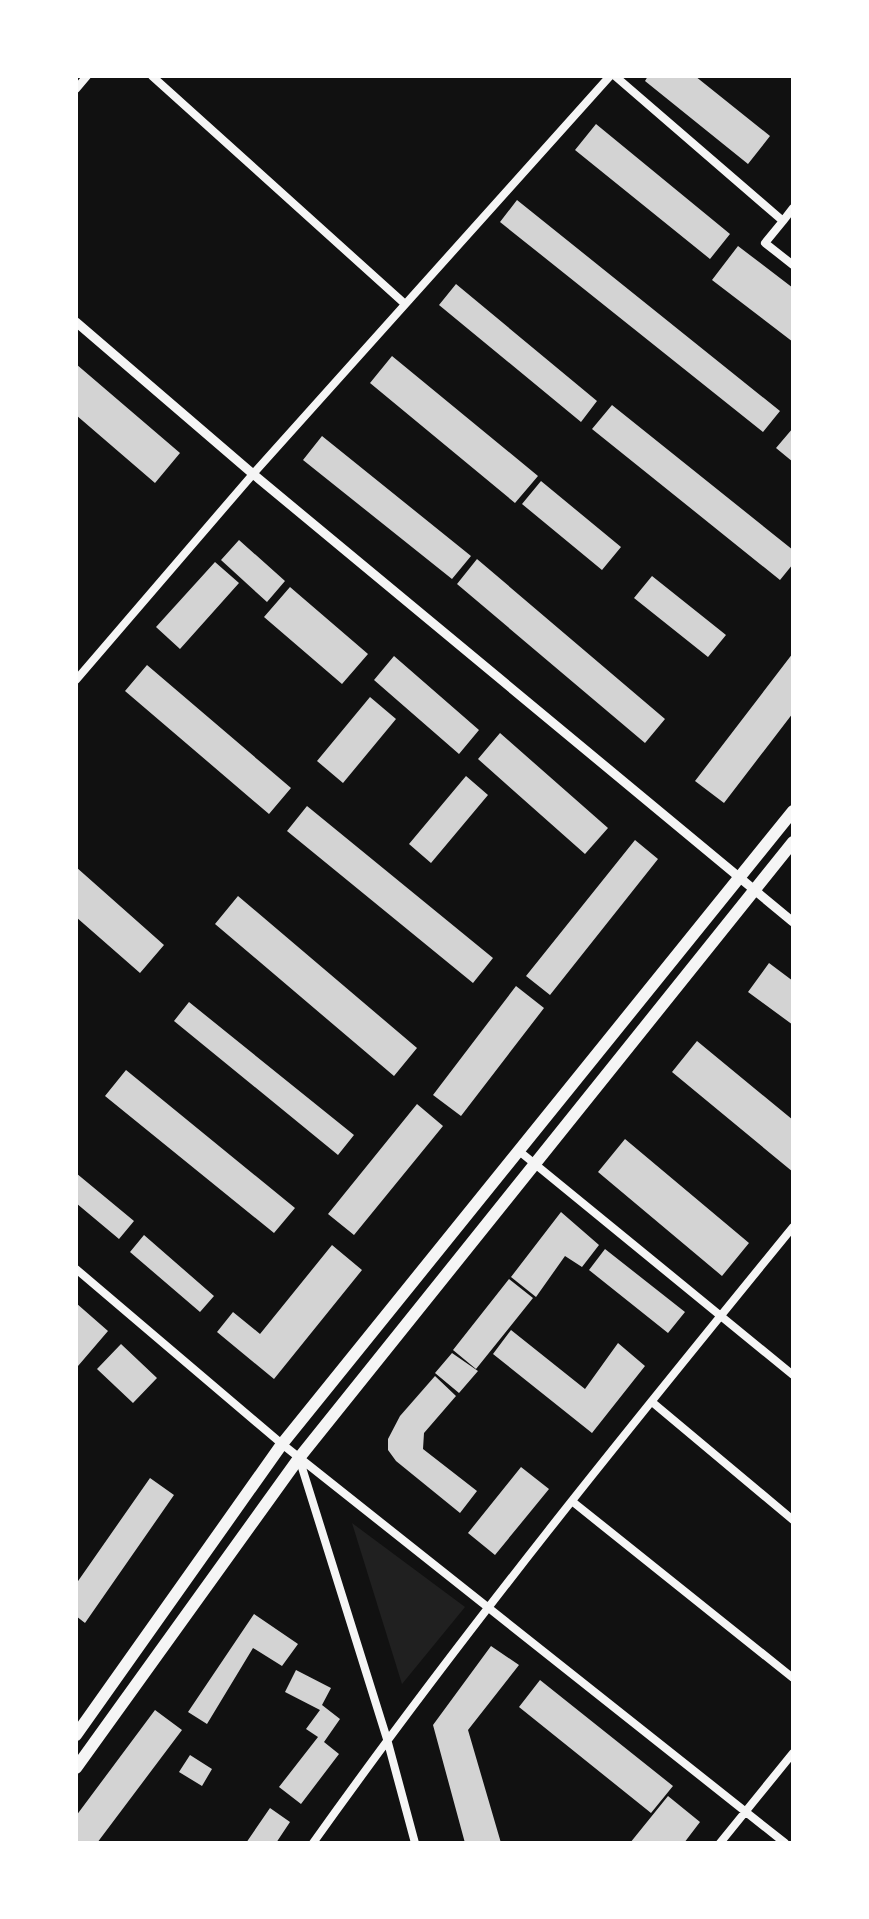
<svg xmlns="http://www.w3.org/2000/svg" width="869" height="1919" font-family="Arial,sans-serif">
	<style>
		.green { fill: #202020 }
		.building { fill: #d3d3d3 }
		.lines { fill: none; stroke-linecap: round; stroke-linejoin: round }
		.minor { stroke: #f5f5f5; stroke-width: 8 }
		.tertiary { stroke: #f5f5f5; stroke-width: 9 }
		.trunk { stroke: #f5f5f5; stroke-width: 12 }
	</style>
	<rect width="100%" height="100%" fill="#111"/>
	<!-- green -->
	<path class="green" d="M 352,1523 L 465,1607 L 402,1684 Z"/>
	<!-- building -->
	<path class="building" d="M 648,76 L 695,76 L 770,136 L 748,164 L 645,81 Z
		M 596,124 L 730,234 L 710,259 L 575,150 Z
		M 517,200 L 780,411 L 763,432 L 500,222 Z
		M 738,246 L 793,288 L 793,342 L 712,280 Z
		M 456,284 L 597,401 L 581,422 L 439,305 Z
		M 392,356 L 538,476 L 515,503 L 370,383 Z
		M 76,364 L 180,453 L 155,483 L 76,415 Z
		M 612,405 L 793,550 L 793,564 L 780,580 L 592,429 Z
		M 793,428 L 793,462 L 776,448 Z
		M 322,436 L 471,556 L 452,579 L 303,460 Z
		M 541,481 L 621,547 L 602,570 L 522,504 Z
		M 239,540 L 285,581 L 267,602 L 221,560 Z
		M 477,559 L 665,719 L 645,743 L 457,584 Z
		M 215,562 L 239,583 L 180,649 L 156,627 Z
		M 652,576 L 726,635 L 708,657 L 634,598 Z
		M 290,587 L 368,654 L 342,684 L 264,617 Z
		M 793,653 L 793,713 L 724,803 L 695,781 Z
		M 394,656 L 479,730 L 459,754 L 374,680 Z
		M 147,665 L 291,788 L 269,814 L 125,691 Z
		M 370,697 L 396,719 L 343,783 L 317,761 Z
		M 500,733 L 608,828 L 585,854 L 478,759 Z
		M 466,776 L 488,795 L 431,863 L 409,844 Z
		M 307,806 L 493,958 L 473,983 L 287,831 Z
		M 635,840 L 658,859 L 550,995 L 526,976 Z
		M 76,867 L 164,945 L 140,973 L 76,917 Z
		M 238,896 L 417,1048 L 394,1076 L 215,924 Z
		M 769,963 L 793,981 L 793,1025 L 748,992 Z
		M 516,986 L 544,1008 L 461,1116 L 433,1095 Z
		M 189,1002 L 354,1135 L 338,1155 L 174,1021 Z
		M 697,1041 L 793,1120 L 793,1172 L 672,1072 Z
		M 126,1070 L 295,1208 L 274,1233 L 105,1096 Z
		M 417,1104 L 443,1126 L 354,1235 L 328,1214 Z
		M 625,1139 L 749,1243 L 722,1276 L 598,1172 Z
		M 76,1173 L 134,1221 L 119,1239 L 76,1203 Z
		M 561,1212 L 599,1245 L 582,1267 L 565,1256 L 536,1297 L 511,1277 Z
		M 144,1235 L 214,1296 L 200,1312 L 130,1252 Z
		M 332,1245 L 362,1270 L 274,1379 L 217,1332 L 233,1312 L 260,1334 Z
		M 605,1249 L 685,1312 L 668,1333 L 589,1270 Z
		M 509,1279 L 533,1298 L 476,1369 L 453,1350 Z
		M 76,1303 L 108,1331 L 78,1366 L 76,1365 Z
		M 511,1330 L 585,1389 L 618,1343 L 645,1366 L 592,1433 L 493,1354 Z
		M 121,1344 L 157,1378 L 133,1403 L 97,1369 Z
		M 452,1353 L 478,1371 L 459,1393 L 435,1373 Z
		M 435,1376 L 456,1396 L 424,1433 L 423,1449 L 477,1491 L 460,1513 L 396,1461 L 388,1450 L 388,1439 L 400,1416 Z
		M 521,1467 L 549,1489 L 495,1555 L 468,1533 Z
		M 150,1478 L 174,1495 L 85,1623 L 76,1616 L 76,1584 Z
		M 254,1614 L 298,1644 L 282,1666 L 253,1648 L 207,1724 L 188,1712 Z
		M 491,1646 L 519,1665 L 468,1730 L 501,1843 L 465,1843 L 433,1725 Z
		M 296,1670 L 331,1688 L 322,1705 L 340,1719 L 324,1742 L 339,1754 L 301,1804 L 279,1787 L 318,1737 L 306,1729 L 320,1710 L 285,1692 Z
		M 540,1680 L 673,1786 L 651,1813 L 519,1707 Z
		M 155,1710 L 182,1730 L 97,1843 L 76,1843 L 76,1816 Z
		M 190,1755 L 212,1769 L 202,1786 L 179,1772 Z
		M 668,1796 L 700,1822 L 684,1843 L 630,1843 Z
		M 270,1808 L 290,1822 L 276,1843 L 246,1843 Z"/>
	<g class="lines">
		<!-- minor -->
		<path class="minor" d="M 152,76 L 405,304
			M 615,76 L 783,221 L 765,243 L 793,265
			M 76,89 L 87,76
			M 783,221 L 793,208
			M 76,680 L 253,474 L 610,76
			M 519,1151 L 793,1375
			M 76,1269 L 282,1444 L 785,1843
			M 652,1402 L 793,1520
			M 299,1458 L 387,1739 L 415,1843
			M 573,1502 L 793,1678
			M 313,1843 C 464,1631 629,1428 793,1227
			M 720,1843 L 793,1753"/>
		<!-- tertiary -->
		<path class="tertiary" d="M 76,322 L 253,474 L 793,922"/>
		<!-- trunk -->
		<path class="trunk" d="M 76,1735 L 282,1444 L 793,811
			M 76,1768 L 299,1458 L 793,842"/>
	</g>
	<!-- border -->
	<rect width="869" height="1919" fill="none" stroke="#ffffff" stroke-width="156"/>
</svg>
